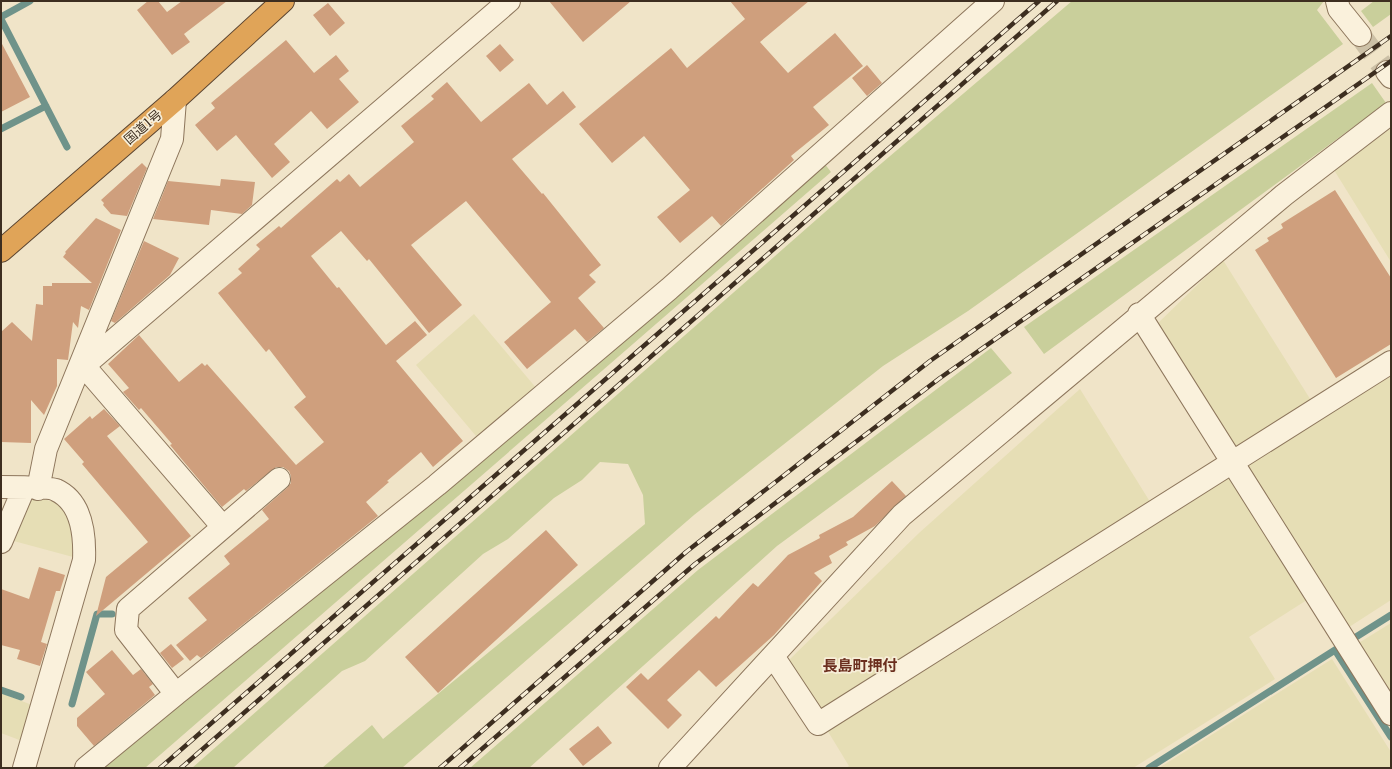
<svg xmlns="http://www.w3.org/2000/svg" width="1392" height="769" font-family="'Libre Baskerville','Noto Sans JP',serif">
	<style>
		.farmland { fill: #e6deb5 }
		.green { fill: #c9cf9b }
		.lines { fill: none; stroke-linecap: round; stroke-linejoin: round }
		.stream { stroke: #6f938a; stroke-width: 7 }
		.building { fill: #cf9f7d }
		.street-tunnel { stroke: #ccc0a6; stroke-width: 22; stroke-dasharray: 22 11; stroke-linecap: butt }
		.street-casing { stroke: #8d765c; stroke-width: 24 }
		.highway-casing { stroke: #5b4430; stroke-width: 24 }
		.street { stroke: #faf1dc; stroke-width: 22 }
		.highway { stroke: #e0a458; stroke-width: 22 }
		.rail-casing { stroke: #3d2e20; stroke-width: 4.5 }
		.rail { stroke: #f7eed8; stroke-width: 3; stroke-dasharray: 9; stroke-linecap: butt }
		.labels { text-anchor: middle; dominant-baseline: central; stroke-width: 3.5; stroke-linejoin: round; paint-order: stroke }
		.street-label { font-size: 13px; fill: #3d2e20; stroke: #f7eed8 }
		.quarter-label { font-size: 15px; font-weight: bold; fill: #6b2e1e; stroke: #f7eed8 }
	</style>
	<rect width="100%" height="100%" fill="#f0e4c8"/>
	<!-- farmland -->
	<path class="farmland" d="M 1391,128 L 1391,262 L 1334,170 Z
		M 1223,260 L 1312,402 L 1235,452 L 1155,326 Z
		M 474,314 L 537,389 L 476,436 L 416,365 Z
		M 1391,369 L 1391,600 L 1346,629 L 1241,464 Z
		M 1080,389 L 1152,505 L 818,714 L 787,668 L 790,659 L 919,533 Z
		M 1229,470 L 1310,598 L 1249,637 L 1275,679 L 1133,768 L 846,768 L 849,766 L 824,725 Z
		M 36,497 L 54,502 L 66,511 L 70,520 L 75,551 L 73,557 L 10,540 L 28,498 Z
		M 1391,623 L 1391,697 L 1357,644 Z
		M 1332,659 L 1391,752 L 1391,768 L 1159,768 Z
		M 1,693 L 32,705 L 22,741 L 1,733 Z"/>
	<!-- green -->
	<path class="green" d="M 1072,1 L 1324,1 L 1317,10 L 1343,44 L 968,311 L 883,366 L 694,515 L 402,768 L 322,768 L 372,725 L 383,739 L 645,524 L 643,495 L 628,464 L 600,462 L 582,480 L 554,498 L 508,539 L 483,554 L 365,661 L 342,671 L 233,768 L 192,768 L 849,191 Z
		M 1374,1 L 1391,1 L 1391,14 L 1373,27 L 1361,11 Z
		M 1372,83 L 1386,103 L 1044,354 L 1024,327 Z
		M 824,163 L 831,172 L 145,768 L 102,768 L 546,408 Z
		M 991,348 L 1012,373 L 777,546 L 529,768 L 470,768 L 698,570 Z"/>
	<g class="lines">
		<!-- stream -->
		<path class="stream" d="M 1,17 L 30,1
			M 1,19 L 67,147
			M 1,129 L 46,106
			M 1348,642 L 1391,615
			M 1339,648 L 1335,650 L 1391,737
			M 1,690 L 21,697
			M 72,704 L 97,614 L 112,614
			M 1149,768 L 1335,650"/>
	</g>
	<!-- building -->
	<path class="building" d="M 148,1 L 158,1 L 167,12 L 182,1 L 227,1 L 184,34 L 190,42 L 172,55 L 137,10 Z
		M 549,1 L 631,1 L 583,42 Z
		M 730,1 L 809,1 L 760,42 L 788,73 L 835,33 L 863,66 L 813,107 L 829,125 L 791,156 L 794,160 L 721,226 L 712,216 L 680,243 L 657,217 L 690,190 L 644,136 L 612,163 L 579,124 L 671,48 L 687,68 L 745,19 Z
		M 328,3 L 345,23 L 330,36 L 313,15 Z
		M 286,40 L 314,73 L 336,55 L 349,71 L 339,79 L 359,102 L 327,129 L 311,111 L 274,144 L 290,162 L 272,178 L 236,135 L 217,151 L 195,125 L 215,108 L 211,103 Z
		M 1,42 L 30,97 L 1,112 Z
		M 500,44 L 514,60 L 500,72 L 486,56 Z
		M 867,65 L 882,83 L 867,96 L 852,78 Z
		M 447,82 L 481,122 L 529,83 L 547,105 L 563,91 L 576,107 L 512,159 L 542,194 L 543,193 L 601,265 L 589,275 L 596,282 L 578,298 L 604,328 L 587,342 L 575,329 L 527,369 L 504,342 L 551,302 L 466,201 L 411,245 L 462,305 L 429,333 L 369,259 L 367,261 L 341,231 L 311,256 L 337,288 L 339,287 L 386,345 L 415,321 L 427,335 L 396,361 L 463,441 L 433,467 L 421,452 L 387,481 L 389,482 L 366,502 L 378,516 L 201,658 L 197,655 L 190,661 L 176,645 L 207,620 L 188,598 L 230,564 L 224,556 L 269,519 L 262,510 L 287,488 L 291,483 L 291,476 L 289,471 L 283,467 L 276,467 L 246,491 L 244,489 L 222,507 L 184,462 L 170,445 L 172,444 L 141,408 L 139,410 L 123,392 L 129,388 L 108,364 L 139,335 L 179,382 L 202,363 L 205,366 L 207,364 L 296,465 L 324,442 L 294,407 L 306,397 L 269,349 L 266,352 L 218,293 L 242,273 L 238,269 L 260,249 L 256,245 L 279,226 L 281,228 L 337,179 L 340,182 L 349,174 L 360,187 L 414,142 L 401,126 L 434,99 L 431,96 Z
		M 142,163 L 147,168 L 127,216 L 111,214 L 103,205 L 104,203 L 101,200 Z
		M 221,179 L 255,182 L 252,205 L 242,214 L 211,210 L 209,225 L 153,219 L 168,181 L 220,186 Z
		M 1335,190 L 1391,278 L 1391,344 L 1336,378 L 1255,250 L 1269,241 L 1267,238 L 1283,228 L 1281,224 Z
		M 96,218 L 121,230 L 89,310 L 81,306 L 78,328 L 73,322 L 68,360 L 57,359 L 57,386 L 44,415 L 31,400 L 31,443 L 1,442 L 1,332 L 12,322 L 32,341 L 36,304 L 43,305 L 43,286 L 52,286 L 52,283 L 92,283 L 63,257 L 66,253 L 65,252 Z
		M 144,241 L 179,258 L 170,275 L 115,323 L 111,321 Z
		M 104,409 L 120,426 L 107,436 L 191,536 L 96,616 L 106,577 L 148,542 L 82,464 L 84,462 L 64,439 L 90,416 L 92,419 Z
		M 892,481 L 906,496 L 875,526 L 846,542 L 848,545 L 829,556 L 832,563 L 814,573 L 822,581 L 774,635 L 716,687 L 699,670 L 667,700 L 682,715 L 668,729 L 626,687 L 641,673 L 648,680 L 716,616 L 719,619 L 753,583 L 758,587 L 788,555 L 820,538 L 819,535 L 853,517 Z
		M 546,530 L 578,565 L 438,693 L 405,657 Z
		M 39,567 L 65,575 L 60,591 L 56,591 L 41,642 L 47,644 L 40,666 L 17,659 L 20,650 L 1,645 L 1,589 L 29,599 Z
		M 171,644 L 184,659 L 172,668 L 160,653 Z
		M 112,650 L 133,675 L 141,669 L 153,684 L 149,687 L 155,695 L 94,746 L 77,726 L 77,718 L 105,694 L 86,672 Z
		M 598,726 L 612,743 L 583,766 L 569,749 Z"/>
	<g class="lines">
		<!-- street-tunnel -->
		<path class="street-tunnel" d="M 1360,35 L 1387,72"/>
		<defs>
			<path id="street" d="M 1337,1 L 1339,9 L 1360,35
				M 1387,72 L 1391,77
				M 1139,314 L 1391,714
				M 84,366 L 223,527
				M 79,370 L 509,1
				M 279,479 L 128,609 L 126,630 L 176,694 L 437,485 L 669,289 L 993,1
				M 1,487 C 11,487 51,487 56,490 C 82,502 85,536 84,560 L 24,768
				M 38,489 L 46,449 L 172,139 L 175,100
				M 1,542 L 24,488
				M 773,656 L 818,724 L 1391,362
				M 86,768 L 176,694
				M 670,768 L 902,515 L 1284,195 L 1391,113"/>
			<path id="highway" d="M 1,251 L 175,100 L 283,1"/>
		</defs>
		<!-- street casing -->
		<use href="#street" class="street-casing"/>
		<!-- highway casing -->
		<use href="#highway" class="highway-casing"/>
		<!-- street -->
		<use href="#street" class="street"/>
		<!-- highway -->
		<use href="#highway" class="highway"/>
		<defs>
			<path id="rail" d="M 160,768 L 1039,1
				M 181,768 L 1057,1
				M 440,768 L 686,552 L 930,361 L 1391,36
				M 460,768 L 695,564 L 940,378 L 1391,61"/>
		</defs>
		<!-- rail casing -->
		<use href="#rail" class="rail-casing"/>
		<!-- rail -->
		<use href="#rail" class="rail"/>
	</g>
	<g class="labels">
		<!-- street labels -->
		<g class="street-label">
			<text transform="translate(143 127) rotate(-41)">国道1号</text>
		</g>
		<!-- quarter labels -->
		<g class="quarter-label">
			<text x="860" y="665">長島町押付</text>
		</g>
	</g>
	<!-- border -->
	<rect width="1392" height="769" fill="none" stroke="#3d2e20" stroke-width="4"/>
</svg>
